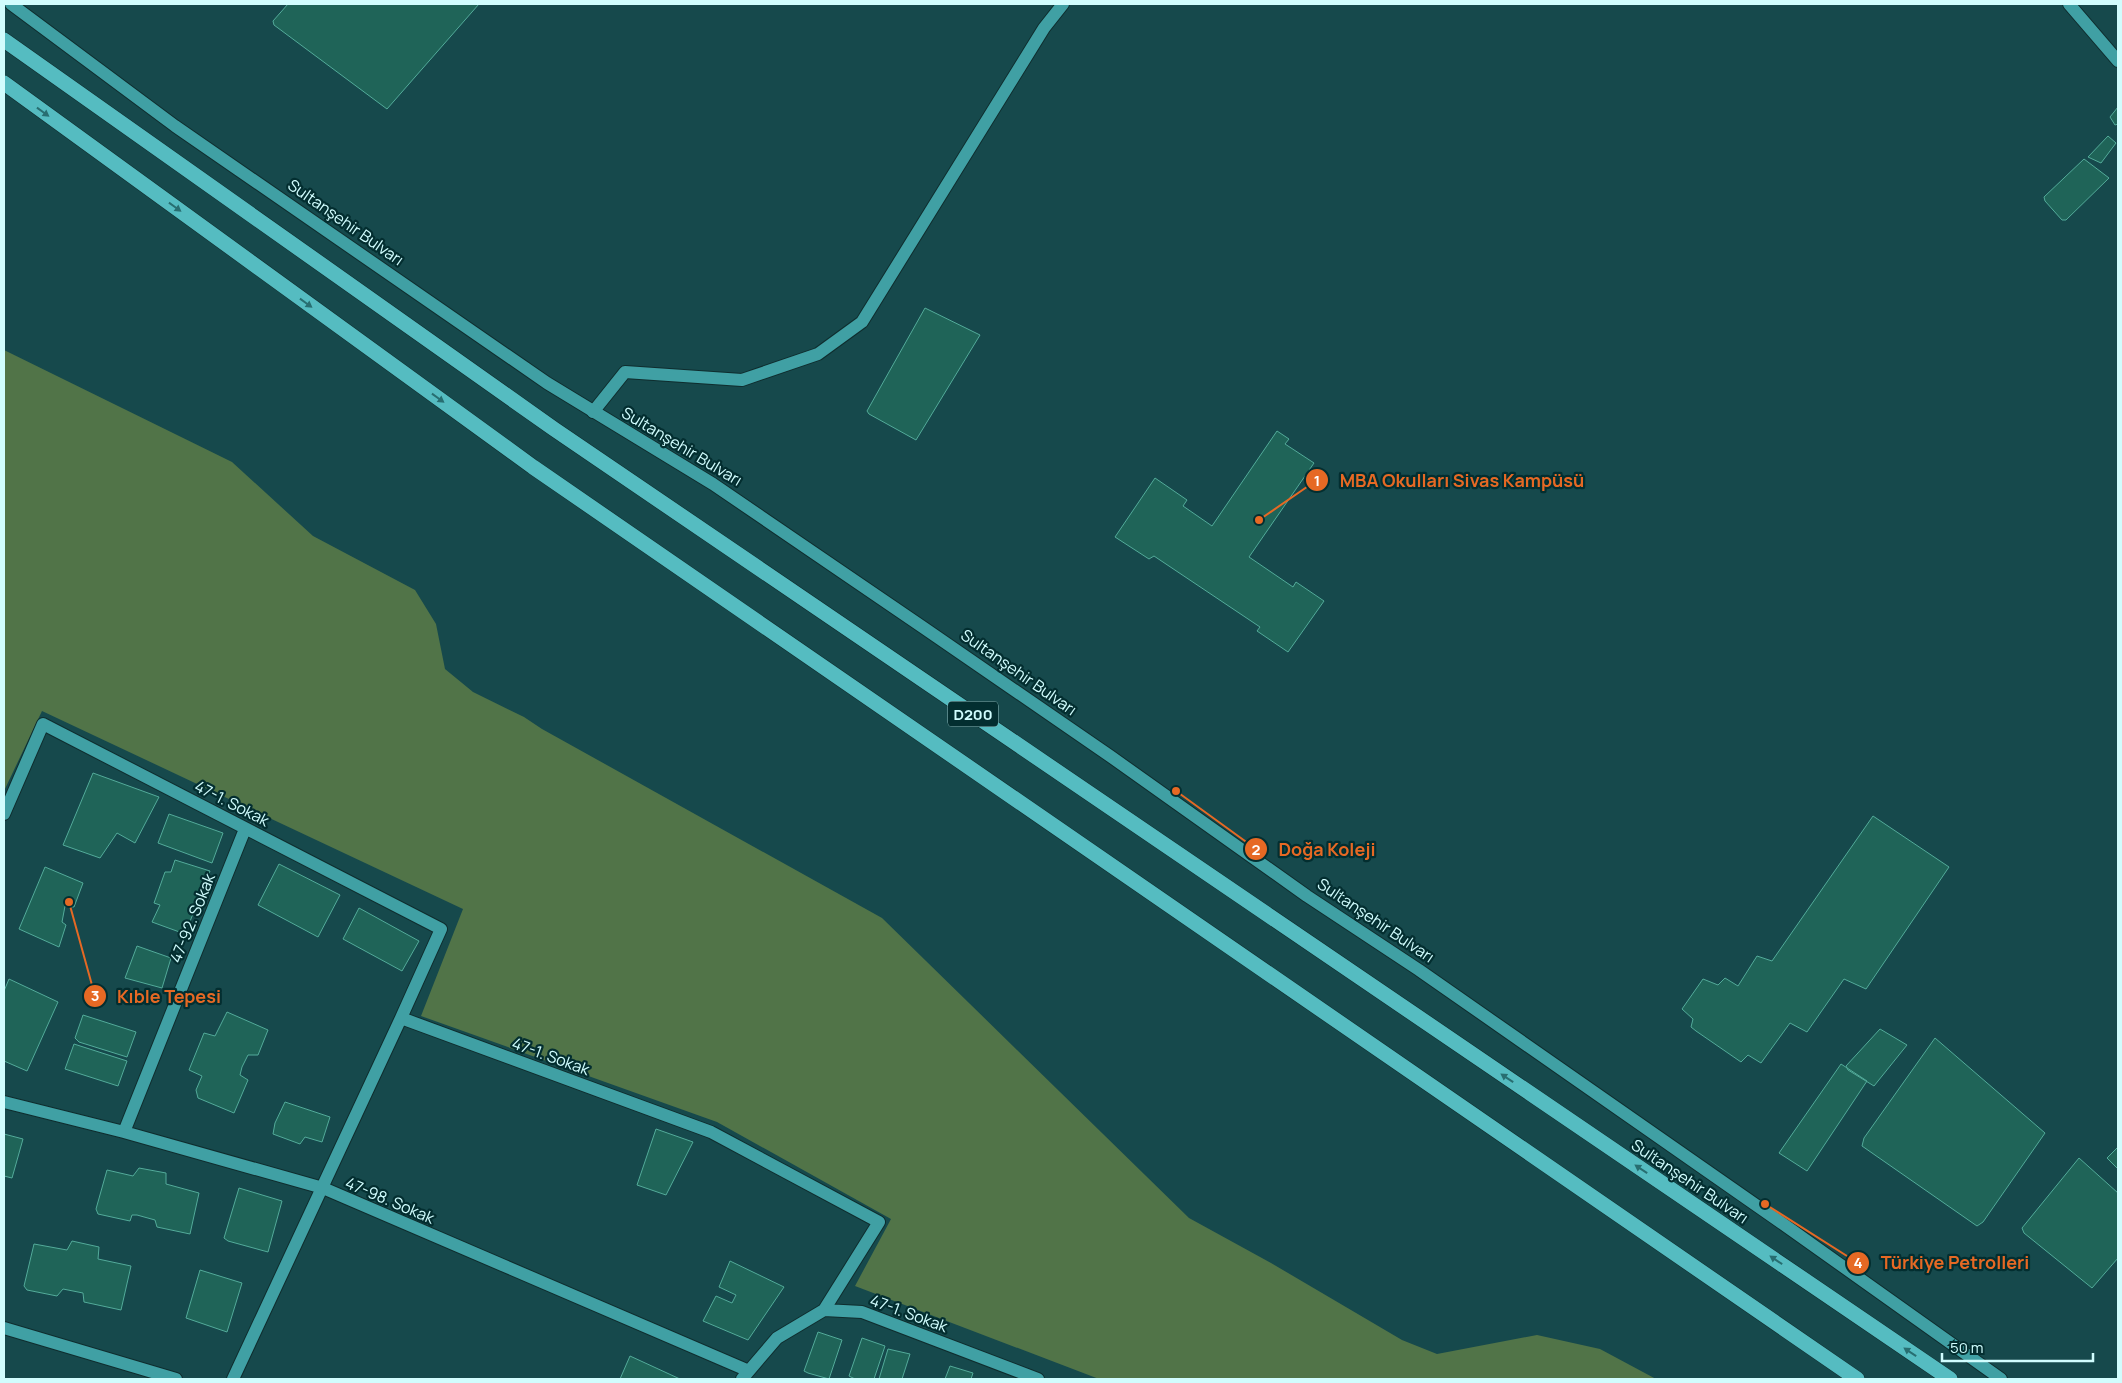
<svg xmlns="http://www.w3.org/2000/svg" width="2122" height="1383" font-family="Manrope,sans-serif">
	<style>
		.green { fill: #517448 }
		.building { fill: #1f6458; stroke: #53ab9a }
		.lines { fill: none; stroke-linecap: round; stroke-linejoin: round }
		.street-casing { stroke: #0f2d2e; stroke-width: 14 }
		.secondary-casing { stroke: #0f2d2e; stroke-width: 14 }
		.highway-casing { stroke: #0f2d2e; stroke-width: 16 }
		.street { stroke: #40a0a4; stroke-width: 12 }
		.secondary { stroke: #40a0a4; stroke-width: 12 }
		.highway { stroke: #55bcc1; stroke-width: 15 }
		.oneway { fill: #286e71 }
		.labels { text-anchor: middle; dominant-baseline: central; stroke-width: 4.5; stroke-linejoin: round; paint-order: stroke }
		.shield { fill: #032e30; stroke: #93bfc0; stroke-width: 1 }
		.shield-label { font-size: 15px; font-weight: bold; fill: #d1fdfe }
		.street-label { font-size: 16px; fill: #d1fdfe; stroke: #032e30 }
		.leader { fill: none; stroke: #e66924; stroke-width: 2 }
		.callout-dot { fill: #e66924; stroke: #032e30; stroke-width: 2 }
		.mark-label { font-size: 15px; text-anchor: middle; font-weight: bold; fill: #fff }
		.callout-label { font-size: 18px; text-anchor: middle; font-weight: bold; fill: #e66924; stroke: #032e30; stroke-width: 4.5; stroke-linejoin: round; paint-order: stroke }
	</style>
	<rect width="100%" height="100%" fill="#16494c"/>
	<!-- green -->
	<path class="green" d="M 4,350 L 232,462 L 313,536 L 415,590 L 436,624 L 445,669 L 473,692 L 524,717 L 542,729 L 882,918 L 1189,1218 L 1271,1263 L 1402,1340 L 1437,1354 L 1537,1335 L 1600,1349 L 1656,1379 L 1099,1379 L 855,1286 L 891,1219 L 717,1122 L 421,1016 L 463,909 L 42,711 L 4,791 Z"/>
	<!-- building -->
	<path class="building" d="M 288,4 L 479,4 L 387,109 L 274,25 L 273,21 Z
		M 2118,107 L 2118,124 L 2115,125 L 2110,117 Z
		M 2108,136 L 2116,143 L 2101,163 L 2088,157 Z
		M 2084,159 L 2109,178 L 2066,220 L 2062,220 L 2045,201 L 2044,197 Z
		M 925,308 L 980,335 L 916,440 L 869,414 L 867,411 Z
		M 1277,431 L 1289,439 L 1285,444 L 1314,463 L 1249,557 L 1293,587 L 1296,582 L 1324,601 L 1288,652 L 1257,631 L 1260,627 L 1154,556 L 1149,559 L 1115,537 L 1155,478 L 1187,500 L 1183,506 L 1212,526 Z
		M 93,773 L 159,797 L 135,843 L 117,833 L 100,858 L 63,845 Z
		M 169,814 L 223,833 L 212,863 L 158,843 Z
		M 1873,816 L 1949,867 L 1866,989 L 1844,979 L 1807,1032 L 1790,1023 L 1761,1063 L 1748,1055 L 1741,1062 L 1696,1031 L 1691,1027 L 1693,1019 L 1682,1009 L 1703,979 L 1718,985 L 1725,978 L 1738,986 L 1757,956 L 1772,961 Z
		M 175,860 L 210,871 L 185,934 L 152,922 L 160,905 L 154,903 L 165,872 L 171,872 Z
		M 279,864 L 340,895 L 318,937 L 258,905 Z
		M 45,867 L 83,883 L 74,907 L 65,906 L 62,922 L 66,925 L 59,947 L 19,929 Z
		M 359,908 L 419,941 L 402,971 L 343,939 Z
		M 137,946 L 171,958 L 162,988 L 125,978 Z
		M 9,979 L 58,1002 L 27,1071 L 4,1061 L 4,991 Z
		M 227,1012 L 268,1030 L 258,1055 L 248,1055 L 242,1067 L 240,1075 L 248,1080 L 234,1113 L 198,1098 L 196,1090 L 202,1076 L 189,1070 L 204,1033 L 215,1036 Z
		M 83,1015 L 136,1032 L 127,1057 L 79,1042 L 75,1038 Z
		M 1880,1029 L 1907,1045 L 1874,1086 L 1848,1070 L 1846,1066 Z
		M 1935,1038 L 2045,1133 L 1983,1222 L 1977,1226 L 1862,1146 L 1864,1138 Z
		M 74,1044 L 127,1061 L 118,1086 L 65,1069 Z
		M 1841,1064 L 1867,1081 L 1807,1171 L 1779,1153 Z
		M 285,1102 L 330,1117 L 322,1142 L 305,1137 L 300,1144 L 273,1134 L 275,1123 Z
		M 656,1129 L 693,1142 L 666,1195 L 637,1185 Z
		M 4,1134 L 23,1139 L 12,1178 L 4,1176 Z
		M 2117,1148 L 2118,1149 L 2118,1169 L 2107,1158 Z
		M 2079,1158 L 2118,1193 L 2118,1258 L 2092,1288 L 2024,1233 L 2022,1228 Z
		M 139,1168 L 166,1173 L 166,1184 L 199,1193 L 190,1234 L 157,1227 L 155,1220 L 137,1215 L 132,1215 L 130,1221 L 98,1214 L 96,1209 L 107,1170 L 133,1176 Z
		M 239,1188 L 282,1201 L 268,1252 L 228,1241 L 224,1238 Z
		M 72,1241 L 99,1247 L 98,1259 L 131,1266 L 121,1310 L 84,1302 L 83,1293 L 63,1289 L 57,1296 L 27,1290 L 24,1286 L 34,1244 L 67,1250 Z
		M 730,1261 L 784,1287 L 748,1340 L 703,1321 L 716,1296 L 732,1303 L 736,1295 L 719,1287 Z
		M 200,1270 L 242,1283 L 227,1332 L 186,1318 Z
		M 818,1332 L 842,1340 L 829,1379 L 808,1373 L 804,1371 Z
		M 862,1338 L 885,1346 L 874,1379 L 855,1379 L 849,1376 Z
		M 888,1349 L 910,1354 L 902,1379 L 879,1379 Z
		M 630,1356 L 680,1379 L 620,1379 Z
		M 950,1366 L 973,1373 L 971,1379 L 945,1379 Z"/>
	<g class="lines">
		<defs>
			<path id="street" d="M 2069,4 L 2118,61
				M 593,412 L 625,372 L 742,380 L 818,354 L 862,322 L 1044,28 L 1063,4
				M 4,814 L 43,724 L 441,929 L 401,1018 L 711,1132 L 879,1222 L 824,1310 L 862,1312 L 1038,1379
				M 4,1102 L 124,1132 L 323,1188 L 749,1371
				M 124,1132 L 245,829
				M 4,1328 L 176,1379
				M 233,1379 L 401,1018
				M 742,1379 L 777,1338 L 824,1310"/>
			<path id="secondary" d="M 11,4 L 175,126 L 547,383 L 713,484 L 924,628 L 1110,756 L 1307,896 L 1419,970 L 1786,1226 L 2001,1379"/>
			<path id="highway" d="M 4,40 L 554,429 L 1950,1379
				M 4,83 L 533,467 L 1857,1379"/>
		</defs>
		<!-- street casing -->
		<use href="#street" class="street-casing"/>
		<!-- secondary casing -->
		<use href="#secondary" class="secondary-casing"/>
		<!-- highway casing -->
		<use href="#highway" class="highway-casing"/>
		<!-- street -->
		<use href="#street" class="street"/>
		<!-- secondary -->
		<use href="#secondary" class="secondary"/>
		<!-- highway -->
		<use href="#highway" class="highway"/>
	</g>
	<!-- one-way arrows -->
	<defs><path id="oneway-solid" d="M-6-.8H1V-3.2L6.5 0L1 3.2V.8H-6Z" transform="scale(1.25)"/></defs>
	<g class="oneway">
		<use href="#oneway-solid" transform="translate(43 112) rotate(36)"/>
		<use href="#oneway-solid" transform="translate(175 207) rotate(36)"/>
		<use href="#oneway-solid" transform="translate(306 303) rotate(36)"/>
		<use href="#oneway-solid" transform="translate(438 398) rotate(36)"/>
		<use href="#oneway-solid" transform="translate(1507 1078) rotate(-146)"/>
		<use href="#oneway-solid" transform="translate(1641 1169) rotate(-146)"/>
		<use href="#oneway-solid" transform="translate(1776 1260) rotate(-146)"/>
		<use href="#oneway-solid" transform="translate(1910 1352) rotate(-146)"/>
	</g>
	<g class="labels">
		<!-- shield labels -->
		<rect class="shield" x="948" y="701.5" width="50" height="25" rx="4"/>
		<g class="shield-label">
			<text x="973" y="714">D200</text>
		</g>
		<!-- street labels -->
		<g class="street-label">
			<text transform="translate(346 222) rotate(35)">Sultanşehir Bulvarı</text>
			<text transform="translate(682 446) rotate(31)">Sultanşehir Bulvarı</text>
			<text transform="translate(1019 672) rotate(35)">Sultanşehir Bulvarı</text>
			<text transform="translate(232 803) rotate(27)">47-1. Sokak</text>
			<text transform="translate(192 918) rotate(-68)">47-92. Sokak</text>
			<text transform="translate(1376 920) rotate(34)">Sultanşehir Bulvarı</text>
			<text transform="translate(551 1056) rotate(20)">47-1. Sokak</text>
			<text transform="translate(1690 1181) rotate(34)">Sultanşehir Bulvarı</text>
			<text transform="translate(390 1200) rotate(23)">47-98. Sokak</text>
			<text transform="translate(909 1313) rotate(20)">47-1. Sokak</text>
		</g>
	</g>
	<!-- callouts -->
	<path class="leader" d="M1259 520L1317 480M1176 791L1256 849M69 902L95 996M1765 1204L1858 1263"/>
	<g class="callout-dot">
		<circle cx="1259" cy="520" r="5"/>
		<circle cx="1176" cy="791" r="5"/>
		<circle cx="69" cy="902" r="5"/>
		<circle cx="1765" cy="1204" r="5"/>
		<circle cx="1317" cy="480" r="12"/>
		<circle cx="1256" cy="849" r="12"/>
		<circle cx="95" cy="996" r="12"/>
		<circle cx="1858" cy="1263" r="12"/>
	</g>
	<g class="mark-label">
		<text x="1317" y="486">1</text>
		<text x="1256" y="855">2</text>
		<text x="95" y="1001">3</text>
		<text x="1858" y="1268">4</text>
	</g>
	<g class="callout-label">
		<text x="1462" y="487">MBA Okulları Sivas Kampüsü</text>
		<text x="1327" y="856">Doğa Koleji</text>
		<text x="169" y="1003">Kıble Tepesi</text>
		<text x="1955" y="1269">Türkiye Petrolleri</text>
	</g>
	<!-- border -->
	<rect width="2122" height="1383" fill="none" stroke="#d1fdfe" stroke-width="10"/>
	<!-- scale -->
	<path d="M1942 1353v8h151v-8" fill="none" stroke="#d1fdfe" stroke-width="2.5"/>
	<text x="1950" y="1353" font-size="15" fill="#d1fdfe" stroke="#032e30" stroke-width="4" paint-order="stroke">50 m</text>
</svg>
